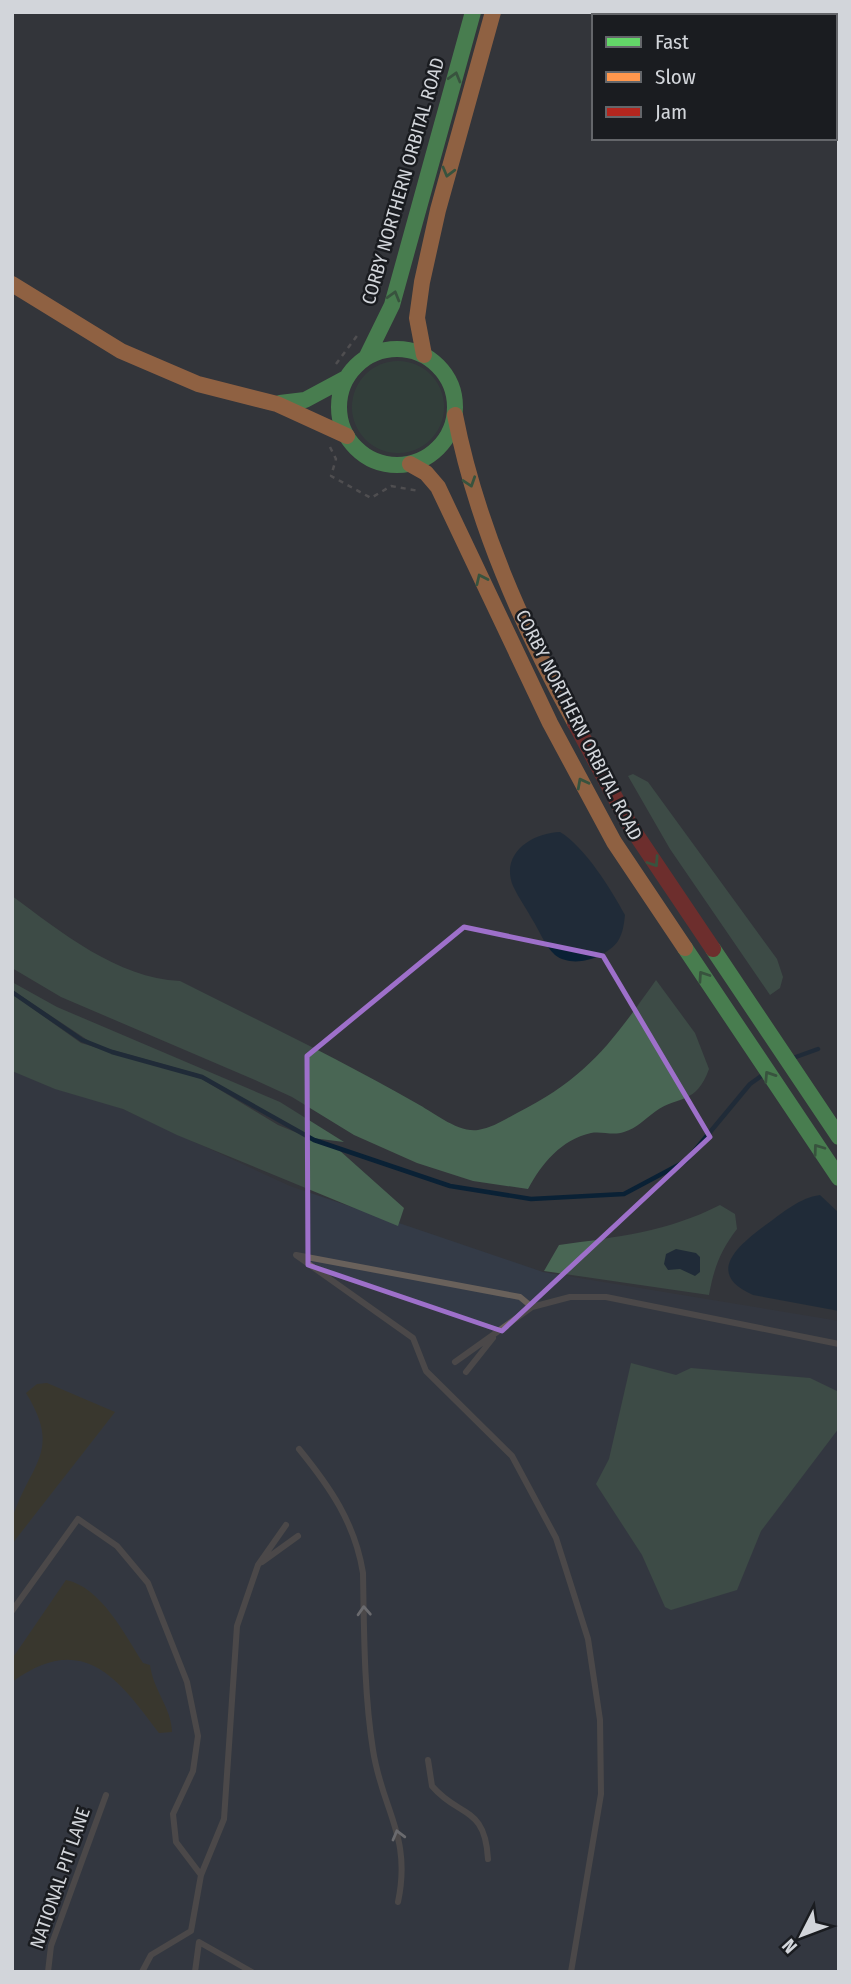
<svg xmlns="http://www.w3.org/2000/svg" width="851" height="1984" font-family="'Fira Sans Condensed',sans-serif">
	<style>
		.built { fill: #343b47 }
		.green { fill: #314b3b }
		.forest { fill: #496654 }
		.sand { fill: #423a1f }
		.water { fill: #0a2135 }
		.lines { fill: none; stroke-linecap: round; stroke-linejoin: round }
		.stream { stroke: #0a2135; stroke-width: 4.5 }
		.path { stroke: #726d6b; stroke-width: 2.5; stroke-dasharray: 5 5; stroke-linecap: butt }
		.lane { stroke: #69615b; stroke-width: 6 }
		.fast { stroke: #63d668; stroke-width: 16 }
		.slow { stroke: #ff974d; stroke-width: 16 }
		.jam { stroke: #b3261e; stroke-width: 16 }
		.oneway { stroke: #3e7944 }
		.oneway2 { stroke: #adacae }
		.marked { fill: none; stroke: #9e70ca; stroke-width: 5; stroke-linejoin: round }
		.labels { text-anchor: middle; dominant-baseline: central; stroke-width: 5; stroke-linejoin: round; paint-order: stroke }
		.street-label { font-size: 19px; fill: #d2d5da; stroke: #1a1c20 }
	</style>
	<rect width="100%" height="100%" fill="#33353a"/>
	<!-- built -->
	<path class="built" d="M 12,1058 L 290,1186 L 543,1272 L 839,1321 L 839,1972 L 12,1972 Z"/>
	<!-- green -->
	<path class="green" d="M352 407a46 46 0 1 1 92 0a46 46 0 1 1-92 0Z"/>
	<!-- forest -->
	<path class="forest" d="M 633,774 L 648,782 L 777,959 L 783,977 L 780,988 L 770,995 L 670,849 L 628,776 Z
		M 12,896 C 61,932 117,978 180,981 C 259,1021 339,1059 416,1103 C 433,1112 458,1133 478,1130 C 492,1128 504,1120 517,1113 C 587,1078 612,1042 656,980 L 695,1033 L 709,1069 C 696,1105 679,1095 656,1111 C 645,1119 637,1128 624,1132 C 613,1136 602,1131 591,1133 C 561,1140 542,1163 528,1189 L 473,1181 L 417,1163 L 354,1135 L 292,1097 L 255,1080 L 61,997 L 12,968 Z
		M 12,982 L 57,1007 L 280,1102 L 344,1142 L 312,1138 L 198,1074 L 95,1045 L 12,990 Z
		M 12,994 L 81,1043 L 202,1079 L 278,1125 L 339,1150 L 404,1208 L 398,1226 L 177,1135 L 123,1109 L 55,1089 L 12,1071 Z
		M 720,1205 L 735,1214 L 737,1229 C 720,1251 714,1268 709,1295 L 544,1271 L 559,1245 C 617,1237 667,1232 720,1205 Z
		M 631,1363 L 676,1375 L 691,1368 L 810,1378 L 839,1392 L 839,1428 L 761,1531 L 737,1590 L 671,1610 L 665,1607 L 642,1555 L 596,1484 L 609,1459 Z"/>
	<!-- sand -->
	<path class="sand" d="M 47,1383 L 115,1412 L 12,1544 C 12,1536 11,1525 13,1516 C 31,1463 62,1451 26,1393 L 37,1384 Z
		M 66,1580 C 101,1587 125,1635 143,1663 L 150,1665 C 153,1690 172,1709 172,1732 L 159,1733 C 118,1678 83,1630 12,1682 L 12,1659 Z"/>
	<!-- water -->
	<path class="water" d="M 560,832 C 585,847 611,889 625,915 C 624,924 623,933 618,941 C 606,958 573,969 555,955 C 545,946 539,930 532,919 C 526,908 518,897 513,886 C 500,854 531,833 560,832 Z
		M 820,1195 L 839,1213 L 839,1311 L 753,1295 C 703,1273 740,1244 767,1224 C 784,1212 799,1198 820,1195 Z
		M 676,1249 L 696,1253 L 700,1257 L 700,1272 L 695,1276 L 680,1269 L 668,1270 L 664,1264 L 666,1254 Z"/>
	<g class="lines">
		<!-- stream -->
		<path class="stream" d="M 12,992 L 82,1040 L 112,1052 L 202,1077 L 314,1140 L 450,1186 L 531,1199 L 624,1194 L 686,1161 L 750,1084 L 764,1074
			M 793,1058 L 818,1049"/>
		<!-- path -->
		<path class="path" d="M 419,140 L 425,120
			M 336,364 L 359,333
			M 330,447 L 336,459 L 331,476 L 371,498 L 391,486 L 419,491"/>
		<!-- lane -->
		<path class="lane" d="M 532,1307 L 520,1297 L 296,1255 L 413,1338 L 426,1371 L 512,1456 L 556,1538 L 588,1639 L 600,1720 L 601,1794 L 571,1972
			M 455,1362 L 532,1307 L 570,1297 L 606,1297 L 839,1344
			M 466,1372 L 493,1338
			M 299,1449 C 330,1487 355,1523 363,1573 C 364,1630 364,1694 373,1750 C 382,1810 412,1836 398,1902
			M 262,1562 L 298,1536
			M 12,1611 L 78,1519 L 117,1546 L 148,1583 L 187,1682 L 198,1736 L 193,1771 L 173,1814 L 176,1842 L 201,1875
			M 428,1760 L 432,1786 C 459,1818 485,1805 488,1859
			M 48,1972 L 51,1946 L 106,1795
			M 142,1972 L 151,1955 L 191,1931 L 201,1875 L 224,1819 L 237,1626 L 258,1565 L 286,1525
			M 195,1972 L 199,1942 L 252,1972"/>
		<!-- fast -->
		<path class="fast" d="M339 407a58 58 0 1 1 116 0a58 58 0 1 1-116 0Z
			M 366,358 L 392,305 L 473,12
			M 280,403 L 305,400 L 346,378
			M 685,948 L 839,1178
			M 713,949 L 839,1137"/>
		<!-- slow -->
		<path class="slow" d="M 12,284 L 121,351 L 198,384 L 277,404 L 347,436
			M 424,355 L 417,318 L 422,282 L 438,210 L 493,12
			M 455,415 C 476,523 522,626 575,723
			M 410,464 L 426,473 L 438,487 L 550,723 L 614,842 L 685,948"/>
		<!-- jam -->
		<path class="jam" d="M 575,723 L 631,827 L 713,949"/>
	</g>
	<!-- one-way arrows -->
	<defs><path id="oneway-chevron" d="M-2-3.5L2.5 0L-2 3.5" fill="none" stroke-width="1.6" stroke-linecap="round" stroke-linejoin="round" transform="scale(1.75)"/></defs>
	<g class="oneway">
		<use href="#oneway-chevron" transform="translate(455 77) rotate(-74)"/>
		<use href="#oneway-chevron" transform="translate(448 172) rotate(105)"/>
		<use href="#oneway-chevron" transform="translate(394 296) rotate(-74)"/>
		<use href="#oneway-chevron" transform="translate(470 482) rotate(72)"/>
		<use href="#oneway-chevron" transform="translate(481 579) rotate(-115)"/>
		<use href="#oneway-chevron" transform="translate(582 783) rotate(-118)"/>
		<use href="#oneway-chevron" transform="translate(654 862) rotate(56)"/>
		<use href="#oneway-chevron" transform="translate(703 976) rotate(-124)"/>
		<use href="#oneway-chevron" transform="translate(769 1076) rotate(-123)"/>
		<use href="#oneway-chevron" transform="translate(818 1149) rotate(-126)"/>
	</g>
	<g class="oneway2">
		<use href="#oneway-chevron" transform="translate(364 1611) rotate(-93)"/>
		<use href="#oneway-chevron" transform="translate(398 1835) rotate(-105)"/>
	</g>
	<!-- marked area -->
	<path d="M0 0H851V1984H0ZM 464,927 L 603,956 L 710,1137 L 502,1331 L 308,1265 L 307,1056 Z" fill="#33353a" fill-opacity=".55" fill-rule="evenodd"/>
	<path class="marked" d="M 464,927 L 603,956 L 710,1137 L 502,1331 L 308,1265 L 307,1056 Z"/>
	<g class="labels">
		<!-- street labels -->
		<g class="street-label">
			<text transform="translate(403 181) rotate(-74)">CORBY NORTHERN ORBITAL ROAD</text>
			<text transform="translate(579 725) rotate(63)">CORBY NORTHERN ORBITAL ROAD</text>
			<text transform="translate(60 1878) rotate(-71)">NATIONAL PIT LANE</text>
		</g>
	</g>
	<!-- border -->
	<rect width="851" height="1984" fill="none" stroke="#d2d5da" stroke-width="28"/>
	<!-- legend -->
	<rect x="592" y="14" width="245" height="126" fill="#1a1c20" stroke="#64666a" stroke-width="2"/>
	<rect x="606" y="37" width="35" height="10" fill="#63d668" stroke="#64666a" stroke-width="2"/>
	<text x="655" y="49" font-size="21" fill="#d2d5da">Fast</text>
	<rect x="606" y="72" width="35" height="10" fill="#ff974d" stroke="#64666a" stroke-width="2"/>
	<text x="655" y="84" font-size="21" fill="#d2d5da">Slow</text>
	<rect x="606" y="107" width="35" height="10" fill="#b3261e" stroke="#64666a" stroke-width="2"/>
	<text x="655" y="119" font-size="21" fill="#d2d5da">Jam</text>
	<!-- north arrow -->
	<g transform="translate(802 1935) rotate(228)" stroke="#1a1c20" stroke-width="5" paint-order="stroke">
	<path d="M0-5L12 26L0 18L-12 26Z" fill="#d2d5da"/>
	<text y="-10" font-size="19" font-weight="bold" text-anchor="middle" fill="#d2d5da">N</text>
	</g>
</svg>
